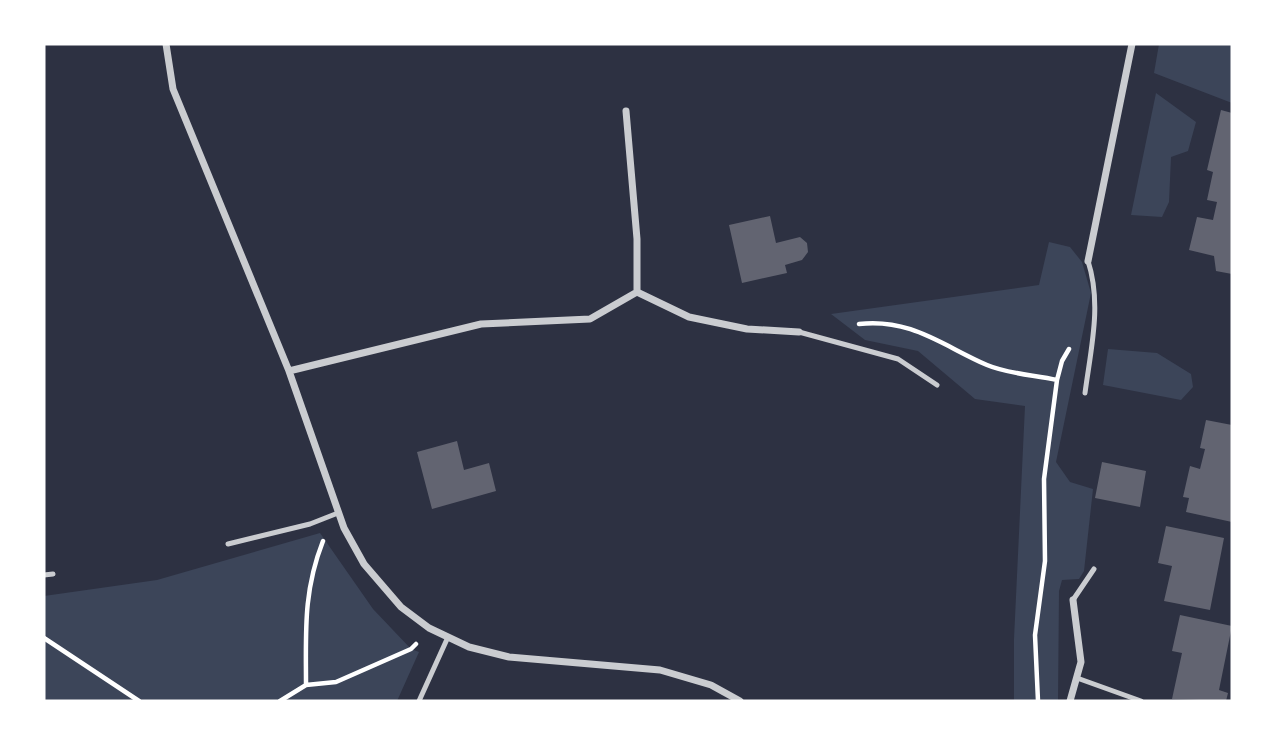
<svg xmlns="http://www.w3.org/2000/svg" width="1276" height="745" font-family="Karla,sans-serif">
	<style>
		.green { fill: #3c4559 }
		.building { fill: #626471 }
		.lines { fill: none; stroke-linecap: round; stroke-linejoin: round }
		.path { stroke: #fff; stroke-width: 4.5 }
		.service { stroke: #caccd0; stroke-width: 5 }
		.minor { stroke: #caccd0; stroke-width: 7 }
	</style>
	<rect width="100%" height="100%" fill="#2d3142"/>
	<!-- green -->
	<path class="green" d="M 1159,44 L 1232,45 L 1232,103 L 1154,73 Z
		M 1156,93 L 1196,122 L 1188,151 L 1171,157 L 1169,202 L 1162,217 L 1131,215 Z
		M 1049,242 L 1070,247 L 1082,262 L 1091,293 L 1056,462 L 1070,482 L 1093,489 L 1084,571 L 1079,579 L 1062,580 L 1059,591 L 1058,701 L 1014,701 L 1014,639 L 1025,406 L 975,399 L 918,351 L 865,340 L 831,314 L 1039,285 Z
		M 1108,349 L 1157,353 L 1191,374 L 1193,387 L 1181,400 L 1103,385 Z
		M 320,533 L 373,609 L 411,649 L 419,652 L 397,701 L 44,701 L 44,596 L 157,580 Z"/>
	<!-- building -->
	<path class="building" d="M 1221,110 L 1232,113 L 1232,274 L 1216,271 L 1214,256 L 1189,250 L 1197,217 L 1213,220 L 1217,202 L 1207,200 L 1213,172 L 1207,170 Z
		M 770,216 L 776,243 L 800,237 L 807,243 L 808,252 L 802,260 L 785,265 L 787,273 L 742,283 L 729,225 Z
		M 1206,420 L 1232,425 L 1232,522 L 1186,512 L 1189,498 L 1183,497 L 1190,466 L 1200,469 L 1205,449 L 1200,448 Z
		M 457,441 L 464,470 L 489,463 L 496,491 L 432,509 L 417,452 Z
		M 1102,462 L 1146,471 L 1140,507 L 1095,498 Z
		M 1166,526 L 1224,538 L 1210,610 L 1164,601 L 1172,566 L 1158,563 Z
		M 1180,615 L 1232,626 L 1219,690 L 1228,693 L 1226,701 L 1172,699 L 1182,653 L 1172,651 Z"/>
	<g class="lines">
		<!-- path -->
		<path class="path" d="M 859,324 C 911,318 943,346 987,365 C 1008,374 1035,375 1057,380
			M 44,638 L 139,701
			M 306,685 C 306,632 303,592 323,541
			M 280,701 L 306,685 L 336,682 L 411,649 L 416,644
			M 1038,701 L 1035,635 L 1045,561 L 1044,479 L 1057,380 L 1062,361 L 1069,349"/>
		<!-- service -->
		<path class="service" d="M 799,332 L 898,359 L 937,385
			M 1085,393 C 1091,348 1102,304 1088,261
			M 228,544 L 310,524 L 338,513
			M 44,575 L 53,574
			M 1073,600 L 1094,569
			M 1077,678 L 1141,701
			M 419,701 L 448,637"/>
		<!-- minor -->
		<path class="minor" d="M 166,44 L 173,89 L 289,371 L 344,528 L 364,564 L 401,607 L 429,628 L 469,647 L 509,657 L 660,670 L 711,685 L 740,701
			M 1088,261 L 1132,44
			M 637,292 L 689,317 L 747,329 L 799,332
			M 289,371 L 481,324 L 590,319 L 637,292 L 637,239 L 626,111
			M 1070,701 L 1081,662 L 1073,600"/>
	</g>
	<!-- border -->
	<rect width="1276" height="745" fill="none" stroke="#ffffff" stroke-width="91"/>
</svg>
